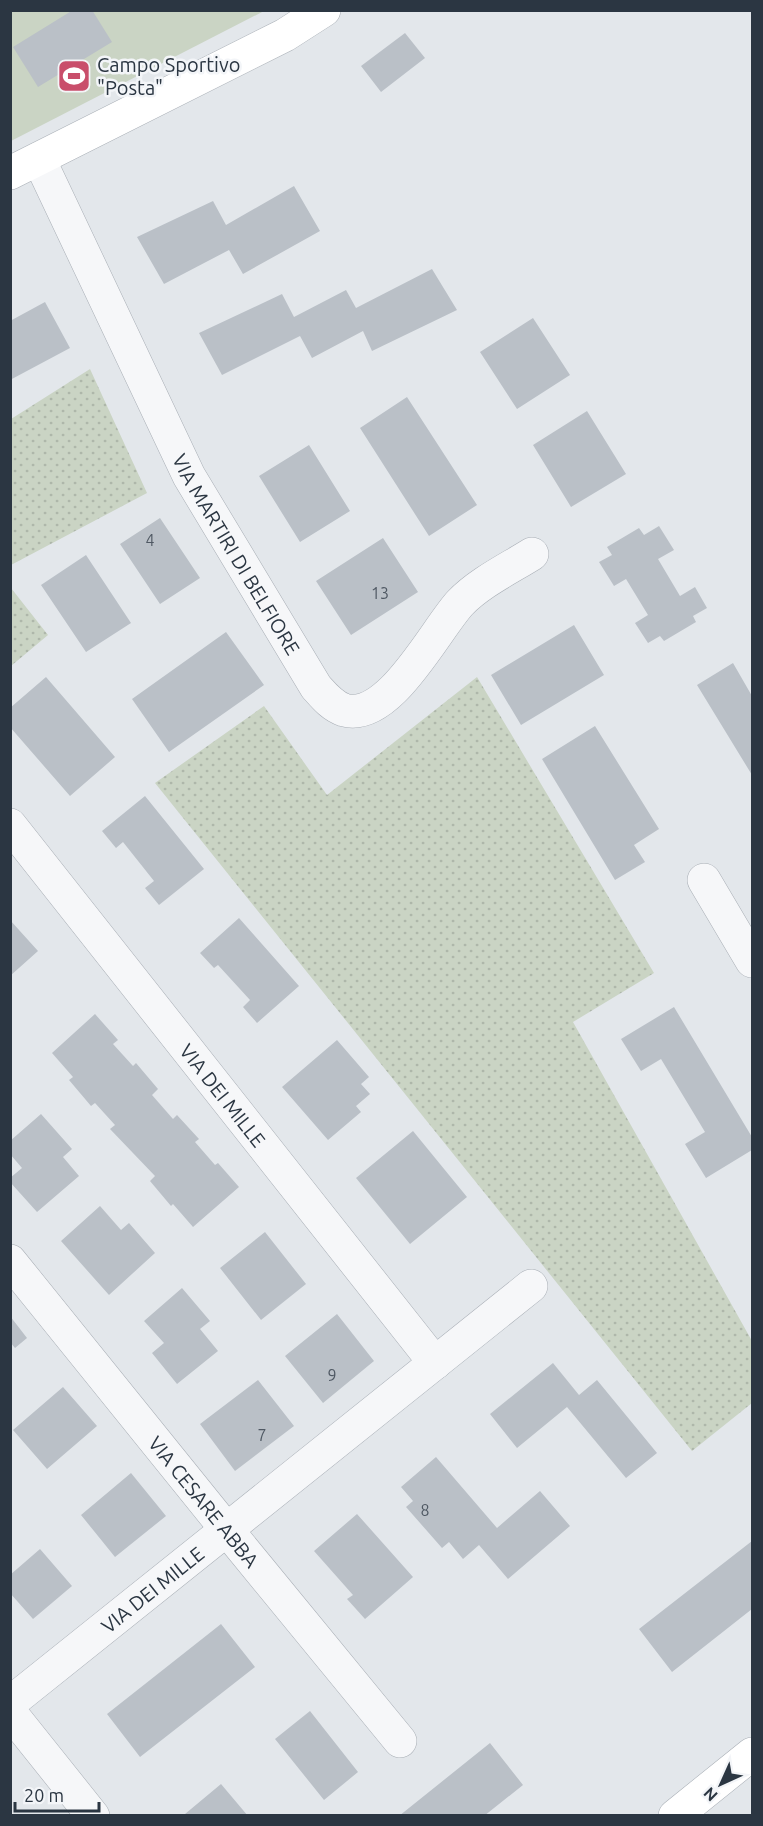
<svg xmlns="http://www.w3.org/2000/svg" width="763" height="1826" font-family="Ubuntu,sans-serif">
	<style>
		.grass { fill: #cad4c4 }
		.park { fill: url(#park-dots) }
		.building { fill: #bac0c7 }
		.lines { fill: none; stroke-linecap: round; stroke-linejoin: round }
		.street-casing { stroke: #a8aeb5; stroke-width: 34 }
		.secondary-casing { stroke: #a8aeb5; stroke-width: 34 }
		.street { stroke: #f6f7f9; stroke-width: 33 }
		.secondary { stroke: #fff; stroke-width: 33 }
		.labels { text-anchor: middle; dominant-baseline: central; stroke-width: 5; stroke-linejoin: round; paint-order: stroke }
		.number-label { font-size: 16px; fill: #4f5863 }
		.poi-label { font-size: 20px; fill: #2b3642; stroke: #f3f5f8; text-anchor: start }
		.street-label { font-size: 20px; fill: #2b3642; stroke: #f3f5f8 }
	</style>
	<defs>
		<pattern id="park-dots" width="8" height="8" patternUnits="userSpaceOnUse" patternTransform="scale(1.5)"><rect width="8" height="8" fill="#cad4c4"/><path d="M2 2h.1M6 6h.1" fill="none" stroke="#aeb7aa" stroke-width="1.8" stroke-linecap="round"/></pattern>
	</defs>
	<rect width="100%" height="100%" fill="#e3e7eb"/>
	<!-- grass -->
	<path class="grass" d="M 11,11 L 264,11 L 11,141 Z"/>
	<!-- park -->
	<path class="park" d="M 90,369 L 147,493 L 11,565 L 11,419 Z
		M 11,588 L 48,635 L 11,666 L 10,666 Z
		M 477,677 L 654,973 L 573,1022 L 752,1341 L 752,1403 L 692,1451 L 155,783 L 264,706 L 327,795 Z"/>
	<!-- building -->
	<path class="building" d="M 73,10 L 92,10 L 112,42 L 38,87 L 13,47 Z
		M 405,33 L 425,58 L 381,92 L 361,66 Z
		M 294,186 L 320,231 L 243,274 L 229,250 L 164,284 L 137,237 L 213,201 L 226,225 Z
		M 432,269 L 457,310 L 372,351 L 363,331 L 312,358 L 300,336 L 222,375 L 199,333 L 282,294 L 294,317 L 346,290 L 356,308 Z
		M 45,302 L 70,348 L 10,380 L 10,321 Z
		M 533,318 L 570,375 L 517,409 L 480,352 Z
		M 407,397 L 477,505 L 429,536 L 360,428 Z
		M 587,411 L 626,474 L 571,507 L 533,445 Z
		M 309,445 L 350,511 L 300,542 L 259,476 Z
		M 160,518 L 200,578 L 160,604 L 120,544 Z
		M 659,526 L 674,550 L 658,559 L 680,596 L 695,587 L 707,608 L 693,616 L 696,622 L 664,641 L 660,636 L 648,643 L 635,623 L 648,615 L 626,579 L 614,586 L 599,562 L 612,555 L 607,547 L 639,528 L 644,535 Z
		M 383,538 L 418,592 L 351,635 L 316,581 Z
		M 86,555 L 131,623 L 86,652 L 41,585 Z
		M 574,625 L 604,675 L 521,725 L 491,675 Z
		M 226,632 L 264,685 L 169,752 L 132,699 Z
		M 733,663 L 752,696 L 752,775 L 697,685 Z
		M 46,677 L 115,757 L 70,796 L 10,727 L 10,708 Z
		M 595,726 L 659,829 L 634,845 L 645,862 L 615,880 L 542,759 Z
		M 145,796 L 204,869 L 159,905 L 145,888 L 154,881 L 123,842 L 116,848 L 102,831 Z
		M 239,918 L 299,986 L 257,1023 L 243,1007 L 250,1000 L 218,965 L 214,968 L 200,953 Z
		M 10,920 L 38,951 L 10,976 Z
		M 674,1007 L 752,1137 L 752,1150 L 706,1178 L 685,1144 L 705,1132 L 661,1059 L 641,1071 L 621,1039 Z
		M 95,1014 L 118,1040 L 113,1044 L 133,1066 L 136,1063 L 158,1089 L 152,1095 L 173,1119 L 177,1115 L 199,1139 L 195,1142 L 215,1165 L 218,1163 L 239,1187 L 193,1227 L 173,1204 L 171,1206 L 150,1181 L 155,1176 L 110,1129 L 115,1125 L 95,1103 L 91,1106 L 69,1080 L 73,1077 L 52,1053 Z
		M 337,1040 L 369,1077 L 361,1084 L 370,1094 L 356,1106 L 361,1112 L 328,1140 L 282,1087 Z
		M 41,1114 L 72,1149 L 63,1157 L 79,1176 L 37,1212 L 10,1182 L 10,1178 L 22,1168 L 10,1154 L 10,1141 Z
		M 413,1131 L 467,1197 L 410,1244 L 356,1178 Z
		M 100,1206 L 121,1230 L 129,1223 L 155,1253 L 109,1295 L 61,1241 Z
		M 265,1232 L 306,1284 L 261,1320 L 220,1268 Z
		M 182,1288 L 210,1321 L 200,1329 L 218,1351 L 177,1384 L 152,1353 L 164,1343 L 144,1321 Z
		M 337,1314 L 374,1361 L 323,1403 L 285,1356 Z
		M 10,1316 L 27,1338 L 15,1348 L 10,1342 Z
		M 553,1363 L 579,1395 L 597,1380 L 657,1453 L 626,1478 L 567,1407 L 517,1448 L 490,1414 Z
		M 258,1380 L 294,1426 L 235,1471 L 200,1424 Z
		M 63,1387 L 97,1426 L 47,1469 L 13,1430 Z
		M 436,1457 L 497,1528 L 540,1491 L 570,1526 L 508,1579 L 479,1545 L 463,1559 L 449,1542 L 442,1548 L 406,1507 L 413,1501 L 401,1487 Z
		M 131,1473 L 166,1516 L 115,1557 L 81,1515 Z
		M 357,1514 L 413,1577 L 365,1619 L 347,1599 L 353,1595 L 314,1551 Z
		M 752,1541 L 752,1609 L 672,1672 L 639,1629 Z
		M 40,1549 L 72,1586 L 33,1619 L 10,1593 L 10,1575 Z
		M 221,1624 L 255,1667 L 140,1757 L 107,1714 Z
		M 310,1711 L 358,1772 L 324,1800 L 275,1739 Z
		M 490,1743 L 523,1785 L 484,1816 L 399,1816 Z
		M 221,1784 L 248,1816 L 186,1816 L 185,1814 Z"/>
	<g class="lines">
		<defs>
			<g id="street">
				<path id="s1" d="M 39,159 L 189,476 L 316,687 C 324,696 332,706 344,710 C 389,723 435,630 460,603 C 479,583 508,569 532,554"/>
				<path id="s2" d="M 10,825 L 435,1363"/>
				<path d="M 704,880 L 752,961"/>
				<path id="s3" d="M 10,1261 L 227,1530 L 400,1741"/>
				<path id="s4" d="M 10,1703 L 531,1286"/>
				<path d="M 10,1712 L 93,1816"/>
			</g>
			<path id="secondary" d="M 10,173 L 285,35 L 324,10
				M 675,1816 L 752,1754"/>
		</defs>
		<!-- street casing -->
		<use href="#street" class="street-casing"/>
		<!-- secondary casing -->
		<use href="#secondary" class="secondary-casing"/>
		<!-- street -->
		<use href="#street" class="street"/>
		<!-- secondary -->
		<use href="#secondary" class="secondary"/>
	</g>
	<!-- icons -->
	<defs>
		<symbol id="stadium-square" viewBox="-11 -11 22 22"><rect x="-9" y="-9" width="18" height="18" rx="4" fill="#c94e6b" stroke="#f3f5f8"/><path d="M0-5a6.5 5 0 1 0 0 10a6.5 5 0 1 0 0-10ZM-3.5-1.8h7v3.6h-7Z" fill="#fff"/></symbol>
	</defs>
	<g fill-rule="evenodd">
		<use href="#stadium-square" x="55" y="57" width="38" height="38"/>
	</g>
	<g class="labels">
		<!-- number labels -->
		<g class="number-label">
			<text x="150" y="540">4</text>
			<text x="380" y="593">13</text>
			<text x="332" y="1375">9</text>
			<text x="262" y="1435">7</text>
			<text x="425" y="1510">8</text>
		</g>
		<!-- poi labels -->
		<g class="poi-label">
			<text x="97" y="64">Campo Sportivo<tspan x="97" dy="23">"Posta"</tspan></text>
		</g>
		<!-- street labels -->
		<g class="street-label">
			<text stroke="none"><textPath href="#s1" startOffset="442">VIA MARTIRI DI BELFIORE</textPath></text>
			<text stroke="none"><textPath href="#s2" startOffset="344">VIA DEI MILLE</textPath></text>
			<text stroke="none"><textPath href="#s3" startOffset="309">VIA CESARE ABBA</textPath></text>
			<text stroke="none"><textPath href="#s4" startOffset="182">VIA DEI MILLE</textPath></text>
		</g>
	</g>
	<!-- border -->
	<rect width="763" height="1826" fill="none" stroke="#2b3642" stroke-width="24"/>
	<!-- north arrow -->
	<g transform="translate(721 1784) rotate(225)" stroke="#f3f5f8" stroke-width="4.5" paint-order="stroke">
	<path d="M0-4.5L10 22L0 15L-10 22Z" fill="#2b3642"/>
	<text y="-9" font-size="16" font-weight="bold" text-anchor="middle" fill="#2b3642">N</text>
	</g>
	<!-- scale -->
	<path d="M15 1802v9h84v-9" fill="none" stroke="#2b3642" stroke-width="3"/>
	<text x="24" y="1802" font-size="18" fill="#2b3642" stroke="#f3f5f8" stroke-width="4.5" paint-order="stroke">20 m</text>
</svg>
